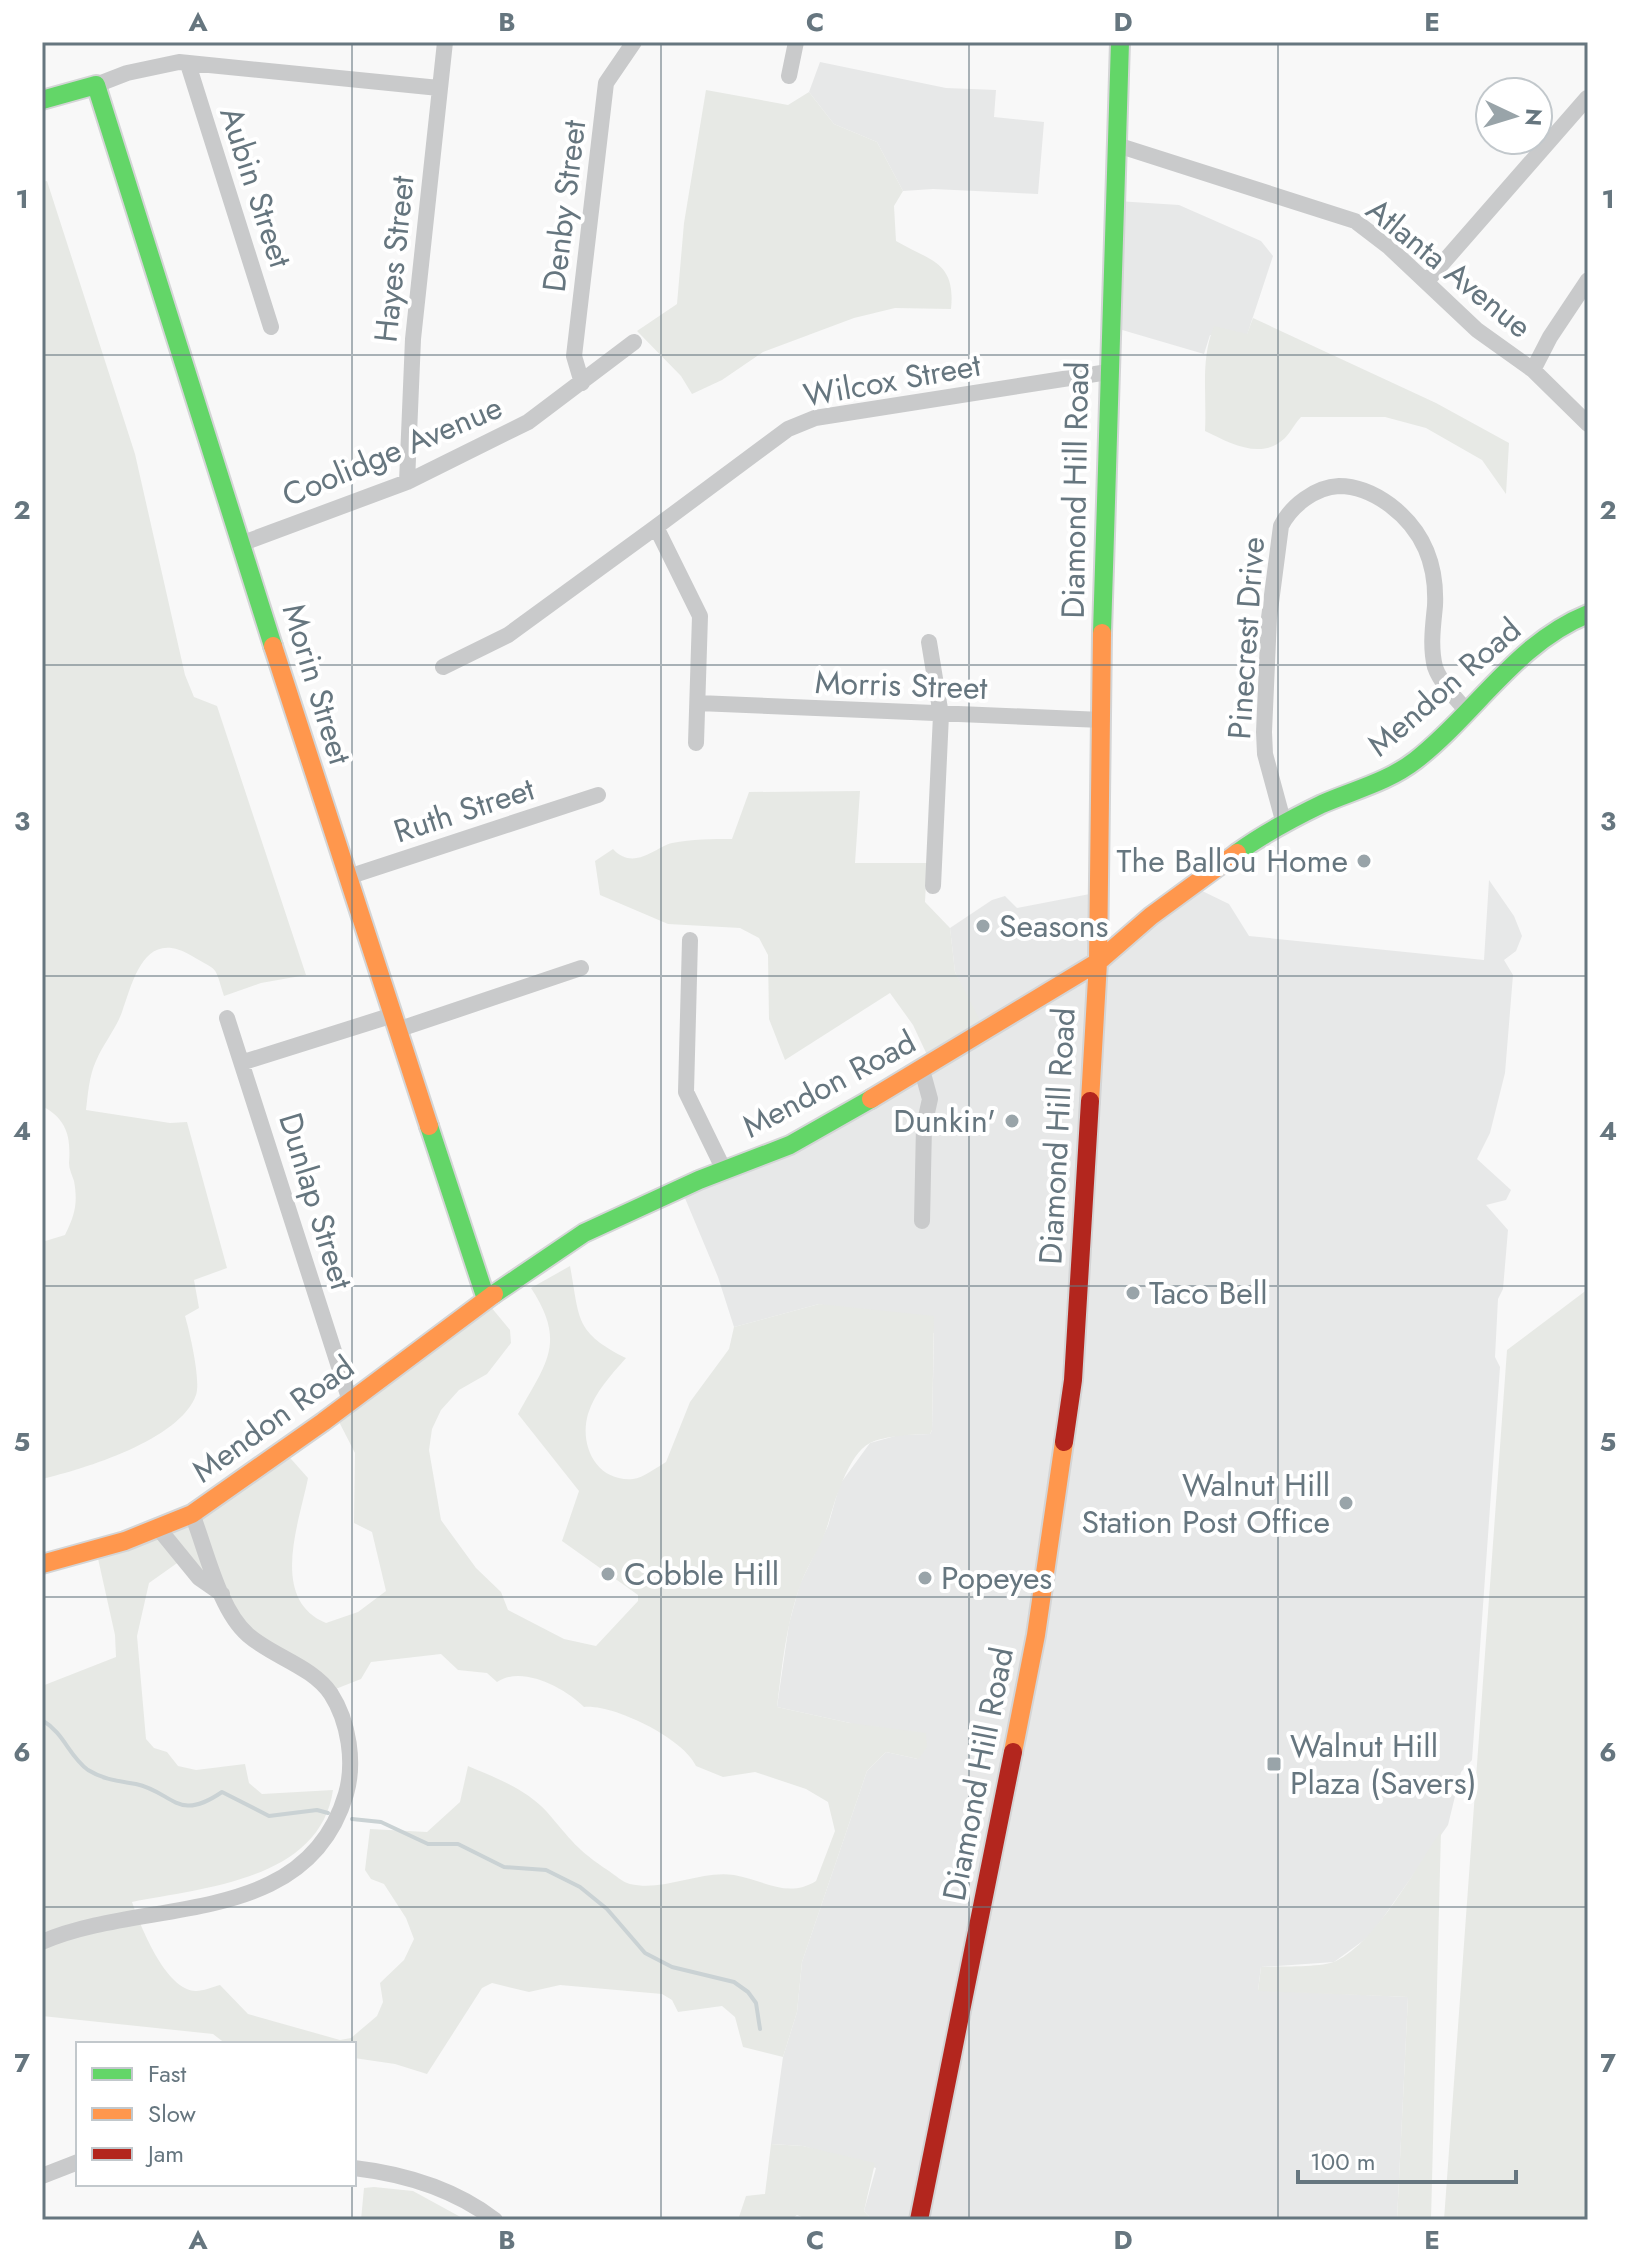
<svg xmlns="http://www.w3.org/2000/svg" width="1630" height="2262" font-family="Jost,sans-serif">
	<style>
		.built { fill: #e7e8e8 }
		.green { fill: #e7e9e5; fill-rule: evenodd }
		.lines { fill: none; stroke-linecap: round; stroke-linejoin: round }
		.stream { stroke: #cad2d4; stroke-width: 4 }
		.fast-casing { stroke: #d4d5d6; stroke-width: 22 }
		.slow-casing { stroke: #d4d5d6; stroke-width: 22 }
		.jam-casing { stroke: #d4d5d6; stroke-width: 22 }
		.street { stroke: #c9cacb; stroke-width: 16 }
		.fast { stroke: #63d668; stroke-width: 18 }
		.slow { stroke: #ff974d; stroke-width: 18 }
		.jam { stroke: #b3261e; stroke-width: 18 }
		.grid { fill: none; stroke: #66767f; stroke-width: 2; stroke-opacity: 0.55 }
		.poi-dot { fill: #99a4a9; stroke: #fff; stroke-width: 3 }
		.labels { text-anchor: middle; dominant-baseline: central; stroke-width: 8; stroke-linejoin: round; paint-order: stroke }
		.street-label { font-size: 32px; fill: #66767f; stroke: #fff }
		.poi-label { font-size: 32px; fill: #66767f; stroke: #fff; text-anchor: start }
		.neatline { fill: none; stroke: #66767f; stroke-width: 3 }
		.grid-label { font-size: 26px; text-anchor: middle; font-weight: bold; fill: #66767f }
	</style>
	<rect width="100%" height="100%" fill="#f8f8f8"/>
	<!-- built -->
	<path class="built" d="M 820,62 L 946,88 L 996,90 L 994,117 L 1044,122 L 1038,194 L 933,189 L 903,191 L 877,142 L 834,124 L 809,92 Z
		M 1117,201 L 1179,205 L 1261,241 L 1273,256 L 1247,335 L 1210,335 L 1204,354 L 1112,327 Z
		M 1489,880 L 1514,916 L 1522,936 L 1516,951 L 1504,960 L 1513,975 L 1505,1073 L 1490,1133 L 1477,1159 L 1511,1190 L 1506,1200 L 1486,1205 L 1508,1230 L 1503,1289 L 1498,1299 L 1495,1357 L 1500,1367 L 1472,1760 L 1461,1772 L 1448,1825 L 1371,1935 L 1334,1962 L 1261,1967 L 1258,1990 L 1408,1997 L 1397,2220 L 872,2220 L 864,2211 L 876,2168 L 803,2146 L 771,2144 L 783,2057 L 797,2012 L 802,1962 L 867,1771 L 886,1752 L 918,1759 L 850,1723 L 777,1707 L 789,1624 L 800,1584 L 828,1526 L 840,1484 L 870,1443 L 899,1435 L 930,1434 L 932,1430 L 934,1333 L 819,1304 L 734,1327 L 718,1277 L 682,1191 L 932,1062 L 968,1001 L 955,972 L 950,928 L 992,900 L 1005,896 L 1017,908 L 1095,893 L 1094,955 L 1194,887 L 1229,904 L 1249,936 L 1484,960 Z"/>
	<!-- green -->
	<path class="green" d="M 706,90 L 788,105 L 809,92 L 834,124 L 877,142 L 903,191 L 894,206 L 896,241 C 930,261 956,261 951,309 L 895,308 L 854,318 L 763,352 L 722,380 L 692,394 L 681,376 L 637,331 L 677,304 L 684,223 Z
		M 47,181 L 135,454 L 185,675 L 194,697 L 217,706 L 306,975 L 261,983 L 224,996 C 214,964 219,972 192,956 C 145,928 134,978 122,1012 C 116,1029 103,1044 96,1061 C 89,1076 88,1094 86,1110 L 170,1123 L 187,1122 L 227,1268 L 194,1280 L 199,1308 L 185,1316 C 190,1333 201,1381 196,1395 C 180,1440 84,1469 42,1479 L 42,1242 L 65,1235 C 75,1215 78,1203 74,1181 C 72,1175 69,1169 69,1163 C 71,1137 67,1119 42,1106 L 42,182 Z
		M 1253,318 L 1436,403 L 1509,443 L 1506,494 L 1482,460 L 1426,428 L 1385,417 L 1301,417 C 1295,423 1291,432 1285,438 C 1261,461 1230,443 1205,431 C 1207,395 1200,360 1214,326 L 1247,334 Z
		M 860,791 L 855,863 L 927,863 L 925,902 L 950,928 L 955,972 L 984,1028 L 928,1057 L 913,1025 L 890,993 L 785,1060 L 769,1019 L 768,955 L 759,938 L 740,928 L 668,924 L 600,895 L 595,861 L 613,849 C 634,872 657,846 672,843 C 692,839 712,839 732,839 L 749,792 Z
		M 570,1266 C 580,1319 574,1332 626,1358 C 611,1375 595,1392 588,1414 C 579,1445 596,1482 633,1479 C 643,1478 657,1467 666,1462 L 690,1402 L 729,1349 L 734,1327 L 819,1304 L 934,1316 L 932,1430 L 930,1434 C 914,1434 884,1436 870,1443 C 848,1454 834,1503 828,1524 C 822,1546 807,1565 800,1586 C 786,1625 782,1666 777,1707 L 850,1723 L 926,1733 L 927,1747 L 918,1759 L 886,1752 L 867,1771 L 802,1962 L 797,2012 L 783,2057 L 743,2047 L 735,2017 L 722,2006 L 678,2012 L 672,2000 L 662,1994 L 560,1985 L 529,1992 L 492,1983 L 482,1988 L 427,2074 L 395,2064 L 354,2058 L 354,2044 L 226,2044 L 213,2034 L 42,2016 L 42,1686 L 116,1657 L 115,1635 L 97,1554 L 284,1451 L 308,1478 C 299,1524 269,1599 326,1623 L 358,1612 L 386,1591 L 372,1532 L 354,1523 L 355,1453 L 335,1414 L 486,1301 L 510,1330 L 511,1343 L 487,1374 L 459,1390 L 441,1410 L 432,1429 L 429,1450 L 441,1520 L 476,1568 L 501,1592 L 508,1610 L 564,1639 L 596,1646 L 638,1601 L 638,1595 L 562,1541 L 579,1491 L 518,1414 C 546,1363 567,1343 531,1288 ZM 180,1561 L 262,1645 L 328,1692 L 361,1679 L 371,1662 L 441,1654 L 458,1670 L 487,1673 L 497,1682 C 522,1665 565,1688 584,1707 C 614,1704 684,1739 696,1766 L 723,1777 L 755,1772 L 806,1789 L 828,1802 L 835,1831 L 816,1881 C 787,1899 764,1880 734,1875 C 700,1870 664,1892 630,1884 C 622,1882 615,1875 609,1871 C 577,1850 571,1840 547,1812 C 526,1789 496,1778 468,1766 L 460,1802 L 427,1832 L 370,1829 L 365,1870 L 371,1879 L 384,1884 L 406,1918 L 414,1939 L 404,1960 L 380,1983 L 383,2002 L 377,2016 L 351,2038 L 340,2040 L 248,2014 L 220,1985 C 213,1987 203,1991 196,1991 C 166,1991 140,1925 132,1902 C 203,1888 320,1880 333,1790 L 262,1794 L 249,1783 L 245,1764 L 196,1770 L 178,1766 L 167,1752 L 154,1748 L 146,1739 L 137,1636 L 149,1583 Z
		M 1588,1289 L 1588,2220 L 1444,2220 L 1507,1350 Z
		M 1441,1831 L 1431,2220 L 1397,2220 L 1408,1997 L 1258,1991 L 1261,1967 C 1279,1966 1321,1968 1336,1961 C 1377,1941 1414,1870 1441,1831 Z
		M 771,2144 L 803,2146 L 875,2163 L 864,2211 L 872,2220 L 809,2220 L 797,2215 L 790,2220 L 738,2220 L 746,2196 L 765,2194 Z
		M 374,2187 L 413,2191 L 466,2220 L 361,2220 L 364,2188 Z"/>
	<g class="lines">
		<!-- stream -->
		<path class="stream" d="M 42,1720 C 65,1734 68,1755 88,1770 C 104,1780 119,1781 136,1784 C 173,1792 177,1823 222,1792 L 269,1816 L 317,1810 L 328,1813
			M 352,1819 L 381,1822 L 428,1844 L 458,1844 L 504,1867 L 546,1870 L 580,1887 L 607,1909 L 645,1953 L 672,1967 L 734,1982 L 748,1992 L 756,2003 L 760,2029"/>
		<defs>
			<path id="fast" d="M 42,100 L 96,85 L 273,646
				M 1102,633 L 1120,42
				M 1237,853 C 1263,834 1293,818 1322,804 C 1354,790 1388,782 1416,760 C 1475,714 1516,643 1588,614
				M 429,1126 L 486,1299
				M 494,1294 L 584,1233 L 699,1180 L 790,1145 L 871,1099"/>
			<path id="slow" d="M 273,646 L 429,1126
				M 871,1099 L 1098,962 L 1151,916 L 1237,853
				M 1090,1101 L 1098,962 L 1102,633
				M 42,1564 L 125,1541 L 192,1514 L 323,1422 L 494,1294
				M 1013,1752 L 1036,1635 L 1064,1442"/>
			<path id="jam" d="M 1064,1442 L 1073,1380 L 1090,1101
				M 919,2220 L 1013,1752"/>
		</defs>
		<!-- fast casing -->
		<use href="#fast" class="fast-casing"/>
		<!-- slow casing -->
		<use href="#slow" class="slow-casing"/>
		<!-- jam casing -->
		<use href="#jam" class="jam-casing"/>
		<!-- street -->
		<path class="street" d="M 188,64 L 271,327
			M 789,76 L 796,42
			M 96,85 L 127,73 L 179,62 L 439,88
			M 1117,145 L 1355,221 L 1389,247 L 1477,330 L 1533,370 L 1588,424
			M 1427,281 L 1587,98
			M 1533,370 L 1550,337 L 1588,280
			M 582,383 L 574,356 L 604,100 L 606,83 L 634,42
			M 407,482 L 413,339 L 445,42
			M 243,543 L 407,482 L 528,422 L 634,342
			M 929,642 L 941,715 L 933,886
			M 443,667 L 508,635 L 656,527
			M 698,703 L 1102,720
			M 696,743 L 700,616 L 656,527 L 788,429 L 815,418 L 1108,372
			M 1284,824 L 1265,754 L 1264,732 L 1269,618 L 1281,526 C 1291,506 1315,487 1339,486 C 1358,486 1375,494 1390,505 C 1423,530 1437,563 1435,606 C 1433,626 1430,647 1435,667 C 1440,682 1456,699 1467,711
			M 348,877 L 598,795
			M 690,940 L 686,1092 L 724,1170
			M 227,1018 L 350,1401
			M 397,1030 L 581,968
			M 244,1062 L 393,1015
			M 922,1070 L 930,1099 L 924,1126 L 922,1221
			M 159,1529 L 199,1578 L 222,1594
			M 42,1942 C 145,1897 306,1930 346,1794 C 355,1763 349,1722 331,1694 C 312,1666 273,1657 248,1635 C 219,1610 206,1549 192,1514
			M 354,2168 C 405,2174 453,2188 495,2220
			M 42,2176 L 78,2162"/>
		<!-- fast -->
		<use href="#fast" class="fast"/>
		<!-- slow -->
		<use href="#slow" class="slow"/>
		<!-- jam -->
		<use href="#jam" class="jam"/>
	</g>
	<!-- grid -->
	<path class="grid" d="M 352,42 L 352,2044M 661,42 L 661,2220M 969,42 L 969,2220M 1278,42 L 1278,2220M 42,355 L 1588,355M 42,665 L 1588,665M 42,976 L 1588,976M 42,1286 L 1588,1286M 42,1597 L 1588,1597M 42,1907 L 1588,1907M 352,2184 L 352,2220"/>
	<!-- markers -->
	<g class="poi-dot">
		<circle cx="1364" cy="861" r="8"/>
		<circle cx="983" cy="926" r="8"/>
		<circle cx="1012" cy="1121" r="8"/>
		<circle cx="1133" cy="1293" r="8"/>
		<circle cx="1346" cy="1503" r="8"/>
		<circle cx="608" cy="1574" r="8"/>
		<circle cx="925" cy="1578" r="8"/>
		<rect x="1266" y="1756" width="16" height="16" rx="4"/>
	</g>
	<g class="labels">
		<!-- street labels -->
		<g class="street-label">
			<text transform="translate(256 187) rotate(72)">Aubin Street</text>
			<text transform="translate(564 206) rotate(-83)">Denby Street</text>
			<text transform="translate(394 259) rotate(-84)">Hayes Street</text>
			<text transform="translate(1449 268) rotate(39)">Atlanta Avenue</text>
			<text transform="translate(892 380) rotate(-10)">Wilcox Street</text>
			<text transform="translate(392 451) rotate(-23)">Coolidge Avenue</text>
			<text transform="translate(1075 490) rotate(-89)">Diamond Hill Road</text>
			<text transform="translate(1246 638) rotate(-86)">Pinecrest Drive</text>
			<text transform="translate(317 684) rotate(73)">Morin Street</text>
			<text transform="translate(901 685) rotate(2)">Morris Street</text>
			<text transform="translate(1444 687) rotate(-41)">Mendon Road</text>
			<text transform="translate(464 810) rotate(-18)">Ruth Street</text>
			<text transform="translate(829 1084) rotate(-28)">Mendon Road</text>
			<text transform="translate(1057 1136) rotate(-87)">Diamond Hill Road</text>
			<text transform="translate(316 1201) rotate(73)">Dunlap Street</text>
			<text transform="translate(273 1419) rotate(-36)">Mendon Road</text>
			<text transform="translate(978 1774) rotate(-79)">Diamond Hill Road</text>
		</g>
		<!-- poi labels -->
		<g class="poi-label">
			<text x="1348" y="861" text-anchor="end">The Ballou Home</text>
			<text x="999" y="926">Seasons</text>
			<text x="996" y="1121" text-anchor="end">Dunkin'</text>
			<text x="1149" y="1293">Taco Bell</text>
			<text x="1330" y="1485" text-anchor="end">Walnut Hill<tspan x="1330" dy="37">Station Post Office</tspan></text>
			<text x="624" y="1574">Cobble Hill</text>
			<text x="941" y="1578">Popeyes</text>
			<text x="1290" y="1746">Walnut Hill<tspan x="1290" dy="37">Plaza (Savers)</tspan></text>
		</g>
	</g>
	<!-- border -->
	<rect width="1630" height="2262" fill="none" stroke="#ffffff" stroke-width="88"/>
	<!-- legend -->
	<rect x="76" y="2042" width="280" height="144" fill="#ffffff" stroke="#c2c8cc" stroke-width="2"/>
	<rect x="92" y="2068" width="40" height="12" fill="#63d668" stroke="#c2c8cc" stroke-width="2"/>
	<text x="148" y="2082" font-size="24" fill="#66767f">Fast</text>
	<rect x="92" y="2108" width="40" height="12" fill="#ff974d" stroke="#c2c8cc" stroke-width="2"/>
	<text x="148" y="2122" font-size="24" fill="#66767f">Slow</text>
	<rect x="92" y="2148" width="40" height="12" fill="#b3261e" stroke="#c2c8cc" stroke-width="2"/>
	<text x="148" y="2162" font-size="24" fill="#66767f">Jam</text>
	<!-- north arrow -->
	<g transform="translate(1514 116) rotate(94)"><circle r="38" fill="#ffffff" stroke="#c2c8cc" stroke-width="2"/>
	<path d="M0-6L14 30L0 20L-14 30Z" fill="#99a4a9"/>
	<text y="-12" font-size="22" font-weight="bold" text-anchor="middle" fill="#66767f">N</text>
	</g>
	<!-- scale -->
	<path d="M1298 2170v12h218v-12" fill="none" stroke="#66767f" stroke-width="4"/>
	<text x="1310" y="2170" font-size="24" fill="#66767f" stroke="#ffffff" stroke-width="6" paint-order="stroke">100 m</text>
	<rect x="44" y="44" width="1542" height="2174" class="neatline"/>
	<g class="grid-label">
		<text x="198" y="31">A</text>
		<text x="507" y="31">B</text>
		<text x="815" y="31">C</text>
		<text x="1123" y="31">D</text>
		<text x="1432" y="31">E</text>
		<text x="22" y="208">1</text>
		<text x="1608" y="208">1</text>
		<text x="22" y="519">2</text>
		<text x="1608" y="519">2</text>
		<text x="22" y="830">3</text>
		<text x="1608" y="830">3</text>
		<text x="22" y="1140">4</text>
		<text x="1608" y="1140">4</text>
		<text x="22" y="1451">5</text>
		<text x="1608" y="1451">5</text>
		<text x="22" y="1761">6</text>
		<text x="1608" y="1761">6</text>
		<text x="22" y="2072">7</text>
		<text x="1608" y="2072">7</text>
		<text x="198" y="2249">A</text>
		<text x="507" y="2249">B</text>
		<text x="815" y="2249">C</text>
		<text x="1123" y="2249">D</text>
		<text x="1432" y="2249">E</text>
	</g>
</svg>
